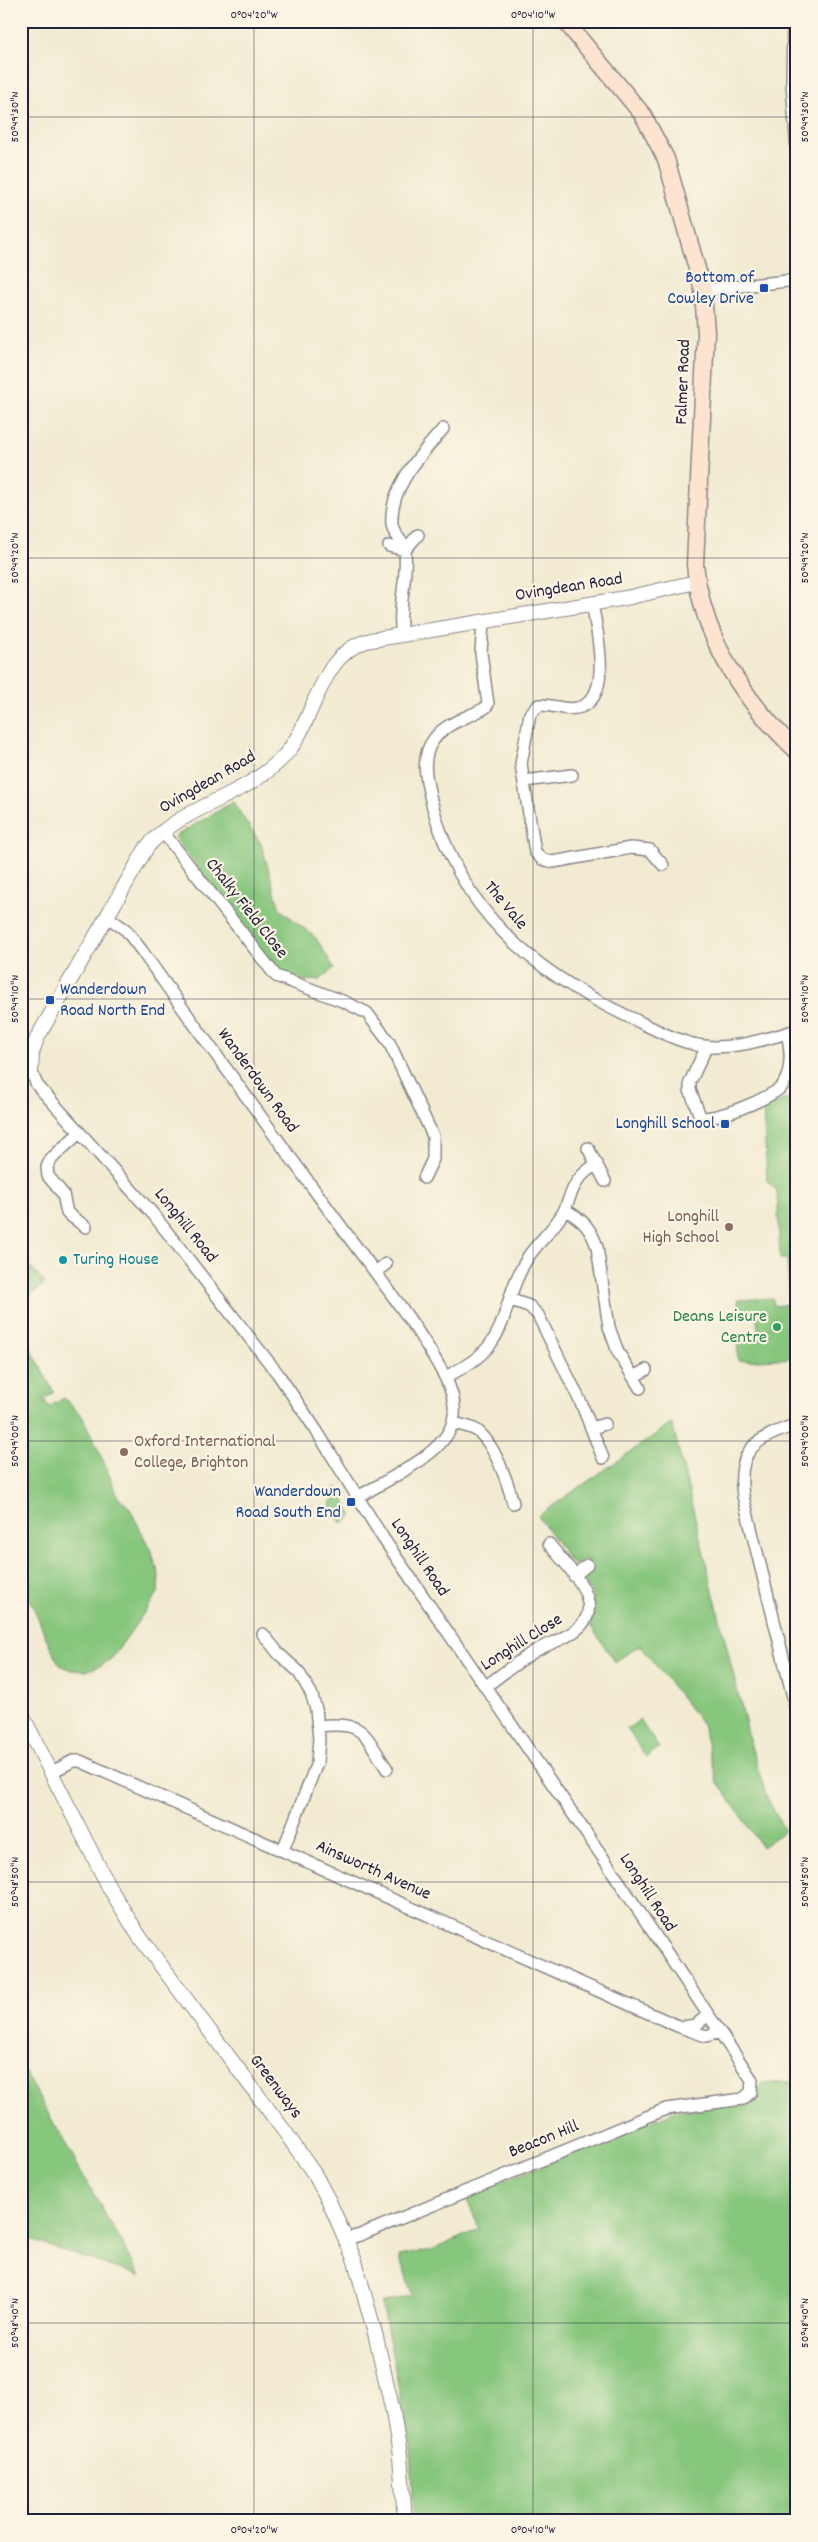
<svg xmlns="http://www.w3.org/2000/svg" width="818" height="2542" font-family="Dekko,sans-serif">
	<style>
		.green { fill: #87c67d; stroke: #54745c }
		.lines { fill: none; stroke-linecap: round; stroke-linejoin: round }
		.minor-casing { stroke: #8a8686; stroke-width: 14 }
		.tertiary-casing { stroke: #8a8686; stroke-width: 16 }
		.secondary-casing { stroke: #8a8686; stroke-width: 19 }
		.minor { stroke: #fff; stroke-width: 11 }
		.tertiary { stroke: #fff; stroke-width: 14 }
		.secondary { stroke: #fde4d1; stroke-width: 16 }
		.ticks { fill: none; stroke: #22223b; stroke-width: 1; stroke-opacity: 0.45 }
		.transit-dot { fill: #1a4fb4; stroke: #fcf5e5; stroke-width: 2 }
		.education-dot { fill: #8d6e63; stroke: #fcf5e5; stroke-width: 2 }
		.culture-dot { fill: #0f9aa8; stroke: #fcf5e5; stroke-width: 2 }
		.leisure-dot { fill: #2e9e5b; stroke: #fcf5e5; stroke-width: 2 }
		.labels { text-anchor: middle; dominant-baseline: central; stroke-width: 4.5; stroke-linejoin: round; paint-order: stroke }
		.transit-label { font-size: 18px; fill: #164399; stroke: #fcf5e5; text-anchor: end }
		.street-label { font-size: 18px; fill: #22223b; stroke: #fcf5e5 }
		.education-label { font-size: 18px; fill: #785e54; stroke: #fcf5e5; text-anchor: end }
		.culture-label { font-size: 18px; fill: #0d838f; stroke: #fcf5e5; text-anchor: start }
		.leisure-label { font-size: 18px; fill: #27864d; stroke: #fcf5e5; text-anchor: end }
		.neatline { fill: none; stroke: #22223b; stroke-width: 2 }
		.ticks-label { font-size: 12px; text-anchor: middle; fill: #22223b }
	</style>
	<rect width="100%" height="100%" fill="#fcf5e5"/>
	<filter id="ink" filterUnits="userSpaceOnUse"><feTurbulence type="fractalNoise" baseFrequency=".02" numOctaves="2"/><feDisplacementMap in="SourceGraphic" scale="10" xChannelSelector="R" yChannelSelector="G"/><feConvolveMatrix kernelMatrix="1 2 1 2 8 2 1 2 1" color-interpolation-filters="sRGB"/></filter>
	<filter id="wash" filterUnits="userSpaceOnUse"><feTurbulence type="fractalNoise" baseFrequency=".0096" numOctaves="4" result="noise"/><feDisplacementMap in="SourceGraphic" scale="20" xChannelSelector="R" yChannelSelector="G"/><feGaussianBlur stdDeviation="1.12" result="paint"/><feColorMatrix in="noise" values="0 0 0 0 0 0 0 0 0 0 0 0 0 0 0 0 0 1.4 0 .05"/><feComposite in="paint" operator="in"/></filter>
	<g filter="url(#wash)">
		<rect width="100%" height="100%" fill="#f2ebd2"/>
		<!-- green -->
		<path class="green" d="M 233,802 L 261,844 L 280,909 L 316,938 L 334,968 L 320,980 L 298,981 L 275,967 L 174,837 Z
			M 797,1089 L 797,1358 L 738,1361 L 737,1337 L 758,1335 L 757,1317 L 739,1318 L 738,1300 L 773,1298 L 774,1306 L 790,1304 L 787,1259 L 780,1259 L 777,1191 L 767,1181 L 763,1108 L 794,1096 Z
			M 21,1258 L 45,1283 L 21,1305 Z
			M 22,1316 L 26,1324 L 24,1336 L 54,1392 L 44,1399 L 49,1407 L 64,1398 L 82,1416 L 100,1453 L 118,1497 L 129,1507 L 152,1553 L 159,1575 L 158,1593 L 112,1658 L 102,1665 L 87,1671 L 71,1670 L 60,1665 L 51,1649 L 21,1578 Z
			M 672,1423 L 751,1746 L 767,1798 L 785,1831 L 762,1847 L 717,1781 L 702,1724 L 640,1645 L 615,1662 L 590,1625 L 593,1607 L 592,1595 L 584,1579 L 585,1575 L 592,1568 L 586,1559 L 576,1565 L 572,1564 L 538,1516 Z
			M 337,1487 L 353,1516 L 342,1523 L 331,1506 L 332,1501 L 337,1499 L 334,1489 Z
			M 640,1720 L 659,1748 L 646,1757 L 627,1729 Z
			M 21,2065 L 140,2276 L 21,2237 Z
			M 797,2081 L 797,2521 L 413,2521 L 410,2446 L 382,2304 L 412,2295 L 399,2256 L 432,2250 L 479,2229 L 466,2196 L 676,2111 L 749,2103 L 762,2084 Z"/>
	</g>
	<g filter="url(#ink)">
		<g class="lines">
			<defs>
				<path id="minor" d="M 793,21 L 792,82 L 797,153
					M 703,290 L 797,280
					M 389,546 L 405,550 L 418,535
					M 592,603 C 596,628 615,700 577,708 C 565,711 552,704 539,705 L 530,714 L 521,764 L 535,852 L 542,859 L 553,862 L 631,848 L 650,850 L 663,865
					M 483,622 L 481,653 L 488,704 L 485,708 C 469,717 445,723 434,739 C 419,758 427,783 432,804 C 460,911 531,970 627,1016 C 649,1026 673,1040 697,1045 C 728,1052 766,1039 797,1030
					M 402,635 C 397,607 408,579 405,551 C 404,541 393,535 392,524 C 389,487 421,455 443,429
					M 524,781 L 572,775
					M 162,831 L 276,976 L 345,1002 L 367,1013 L 389,1042 L 433,1136 L 433,1159 L 424,1178
					M 106,916 L 126,930 L 142,951 C 206,1042 272,1132 337,1221 C 374,1272 416,1322 445,1377 C 452,1391 457,1406 453,1421 C 446,1454 386,1480 358,1497
					M 707,1046 L 690,1082 L 690,1090 L 700,1116 C 710,1124 776,1096 783,1085 C 793,1069 791,1050 787,1033
					M 31,1071 L 37,1085 L 153,1214 L 278,1374 L 316,1430 L 383,1538 L 606,1862 L 752,2080 L 751,2092 L 743,2099 L 666,2109 L 360,2235 L 346,2239
					M 79,1133 L 51,1159 L 47,1167 L 48,1176 L 63,1194 L 67,1213 L 86,1227
					M 588,1148 L 605,1181
					M 565,1210 C 582,1219 591,1228 597,1247 L 609,1327 L 618,1352 L 640,1388
					M 375,1272 L 386,1264
					M 511,1300 L 529,1306 L 538,1315 L 582,1405 L 603,1458
					M 445,1377 C 517,1343 494,1314 528,1257 C 538,1242 558,1225 565,1209 C 573,1188 576,1176 597,1164
					M 633,1377 L 646,1370
					M 453,1423 C 461,1425 469,1426 476,1430 C 494,1442 508,1483 513,1503
					M 797,1424 C 756,1439 736,1448 743,1496 L 797,1713
					M 592,1428 L 605,1424
					M 574,1576 L 587,1565
					M 263,1634 L 279,1654 L 298,1671 L 311,1693 L 316,1709 L 319,1739 L 317,1763 L 283,1850
					M 485,1687 C 501,1675 517,1662 535,1651 C 558,1638 603,1630 584,1590 C 577,1574 560,1558 549,1544
					M 318,1726 C 366,1721 363,1733 387,1769
					M 52,1772 L 73,1761 L 80,1761 L 680,2027 L 706,2036 L 720,2032
					M 682,2027 L 696,2025 L 708,2015"/>
				<path id="tertiary" d="M 21,1075 L 31,1071 L 32,1053 L 37,1038 L 147,847 C 184,804 246,798 285,755 C 317,719 318,652 371,640 L 626,598 L 696,582
					M 21,1713 L 109,1887 L 139,1936 L 285,2132 L 315,2175 L 329,2201 L 355,2261 L 376,2337 L 393,2412 L 400,2456 L 405,2521"/>
				<path id="secondary" d="M 565,21 L 643,115 L 666,159 L 703,290 L 706,333 L 695,564 C 702,639 744,701 797,751"/>
			</defs>
			<!-- minor casing -->
			<use href="#minor" class="minor-casing"/>
			<!-- tertiary casing -->
			<use href="#tertiary" class="tertiary-casing"/>
			<!-- secondary casing -->
			<use href="#secondary" class="secondary-casing"/>
			<!-- minor -->
			<use href="#minor" class="minor"/>
			<!-- tertiary -->
			<use href="#tertiary" class="tertiary"/>
			<!-- secondary -->
			<use href="#secondary" class="secondary"/>
		</g>
	</g>
	<!-- ticks -->
	<path class="ticks" d="M 254,21 L 254,2521M 533,21 L 533,2521M 21,117 L 797,117M 21,558 L 797,558M 21,999 L 797,999M 21,1441 L 797,1441M 21,1882 L 797,1882M 21,2323 L 797,2323"/>
	<!-- markers -->
	<g class="transit-dot">
		<rect x="759" y="283" width="10" height="10" rx="2.5"/>
		<rect x="45" y="995" width="10" height="10" rx="2.5"/>
		<rect x="720" y="1119" width="10" height="10" rx="2.5"/>
		<rect x="346" y="1497" width="10" height="10" rx="2.5"/>
	</g>
	<g class="education-dot">
		<circle cx="729" cy="1227" r="5"/>
		<circle cx="124" cy="1452" r="5"/>
	</g>
	<circle class="culture-dot" cx="63" cy="1260" r="5"/>
	<circle class="leisure-dot" cx="777" cy="1327" r="5"/>
	<g class="labels">
		<!-- transit labels -->
		<g class="transit-label">
			<text x="754" y="278">Bottom of<tspan x="754" dy="21">Cowley Drive</tspan></text>
			<text x="60" y="990" text-anchor="start">Wanderdown<tspan x="60" dy="21">Road North End</tspan></text>
			<text x="715" y="1124">Longhill School</text>
			<text x="341" y="1492">Wanderdown<tspan x="341" dy="21">Road South End</tspan></text>
		</g>
		<!-- street labels -->
		<g class="street-label">
			<text transform="translate(684 382) rotate(-88)">Falmer Road</text>
			<text transform="translate(569 588) rotate(-9)">Ovingdean Road</text>
			<text transform="translate(208 783) rotate(-30)">Ovingdean Road</text>
			<text transform="translate(505 906) rotate(50)">The Vale</text>
			<text transform="translate(246 909) rotate(52)">Chalky Field Close</text>
			<text transform="translate(257 1081) rotate(54)">Wanderdown Road</text>
			<text transform="translate(185 1226) rotate(51)">Longhill Road</text>
			<text transform="translate(419 1558) rotate(56)">Longhill Road</text>
			<text transform="translate(522 1643) rotate(-32)">Longhill Close</text>
			<text transform="translate(373 1871) rotate(24)">Ainsworth Avenue</text>
			<text transform="translate(647 1893) rotate(57)">Longhill Road</text>
			<text transform="translate(275 2087) rotate(53)">Greenways</text>
			<text transform="translate(544 2140) rotate(-22)">Beacon Hill</text>
		</g>
		<!-- education labels -->
		<g class="education-label">
			<text x="719" y="1217">Longhill<tspan x="719" dy="21">High School</tspan></text>
			<text x="134" y="1442" text-anchor="start">Oxford International<tspan x="134" dy="21">College, Brighton</tspan></text>
		</g>
		<!-- culture labels -->
		<g class="culture-label">
			<text x="73" y="1260">Turing House</text>
		</g>
		<!-- leisure labels -->
		<g class="leisure-label">
			<text x="767" y="1317">Deans Leisure<tspan x="767" dy="21">Centre</tspan></text>
		</g>
	</g>
	<!-- margin -->
	<rect width="818" height="2542" fill="none" stroke="#fcf5e5" stroke-width="55"/>
	<rect x="28" y="28" width="762" height="2486" class="neatline"/>
	<g class="ticks-label">
		<text x="254" y="18">0°04'20"W</text>
		<text x="533" y="18">0°04'10"W</text>
		<text transform="translate(14 117) rotate(-90)" y="4">50°49'30"N</text>
		<text transform="translate(804 117) rotate(-90)" y="4">50°49'30"N</text>
		<text transform="translate(14 558) rotate(-90)" y="4">50°49'20"N</text>
		<text transform="translate(804 558) rotate(-90)" y="4">50°49'20"N</text>
		<text transform="translate(14 999) rotate(-90)" y="4">50°49'10"N</text>
		<text transform="translate(804 999) rotate(-90)" y="4">50°49'10"N</text>
		<text transform="translate(14 1441) rotate(-90)" y="4">50°49'00"N</text>
		<text transform="translate(804 1441) rotate(-90)" y="4">50°49'00"N</text>
		<text transform="translate(14 1882) rotate(-90)" y="4">50°48'50"N</text>
		<text transform="translate(804 1882) rotate(-90)" y="4">50°48'50"N</text>
		<text transform="translate(14 2323) rotate(-90)" y="4">50°48'40"N</text>
		<text transform="translate(804 2323) rotate(-90)" y="4">50°48'40"N</text>
		<text x="254" y="2533">0°04'20"W</text>
		<text x="533" y="2533">0°04'10"W</text>
	</g>
</svg>
